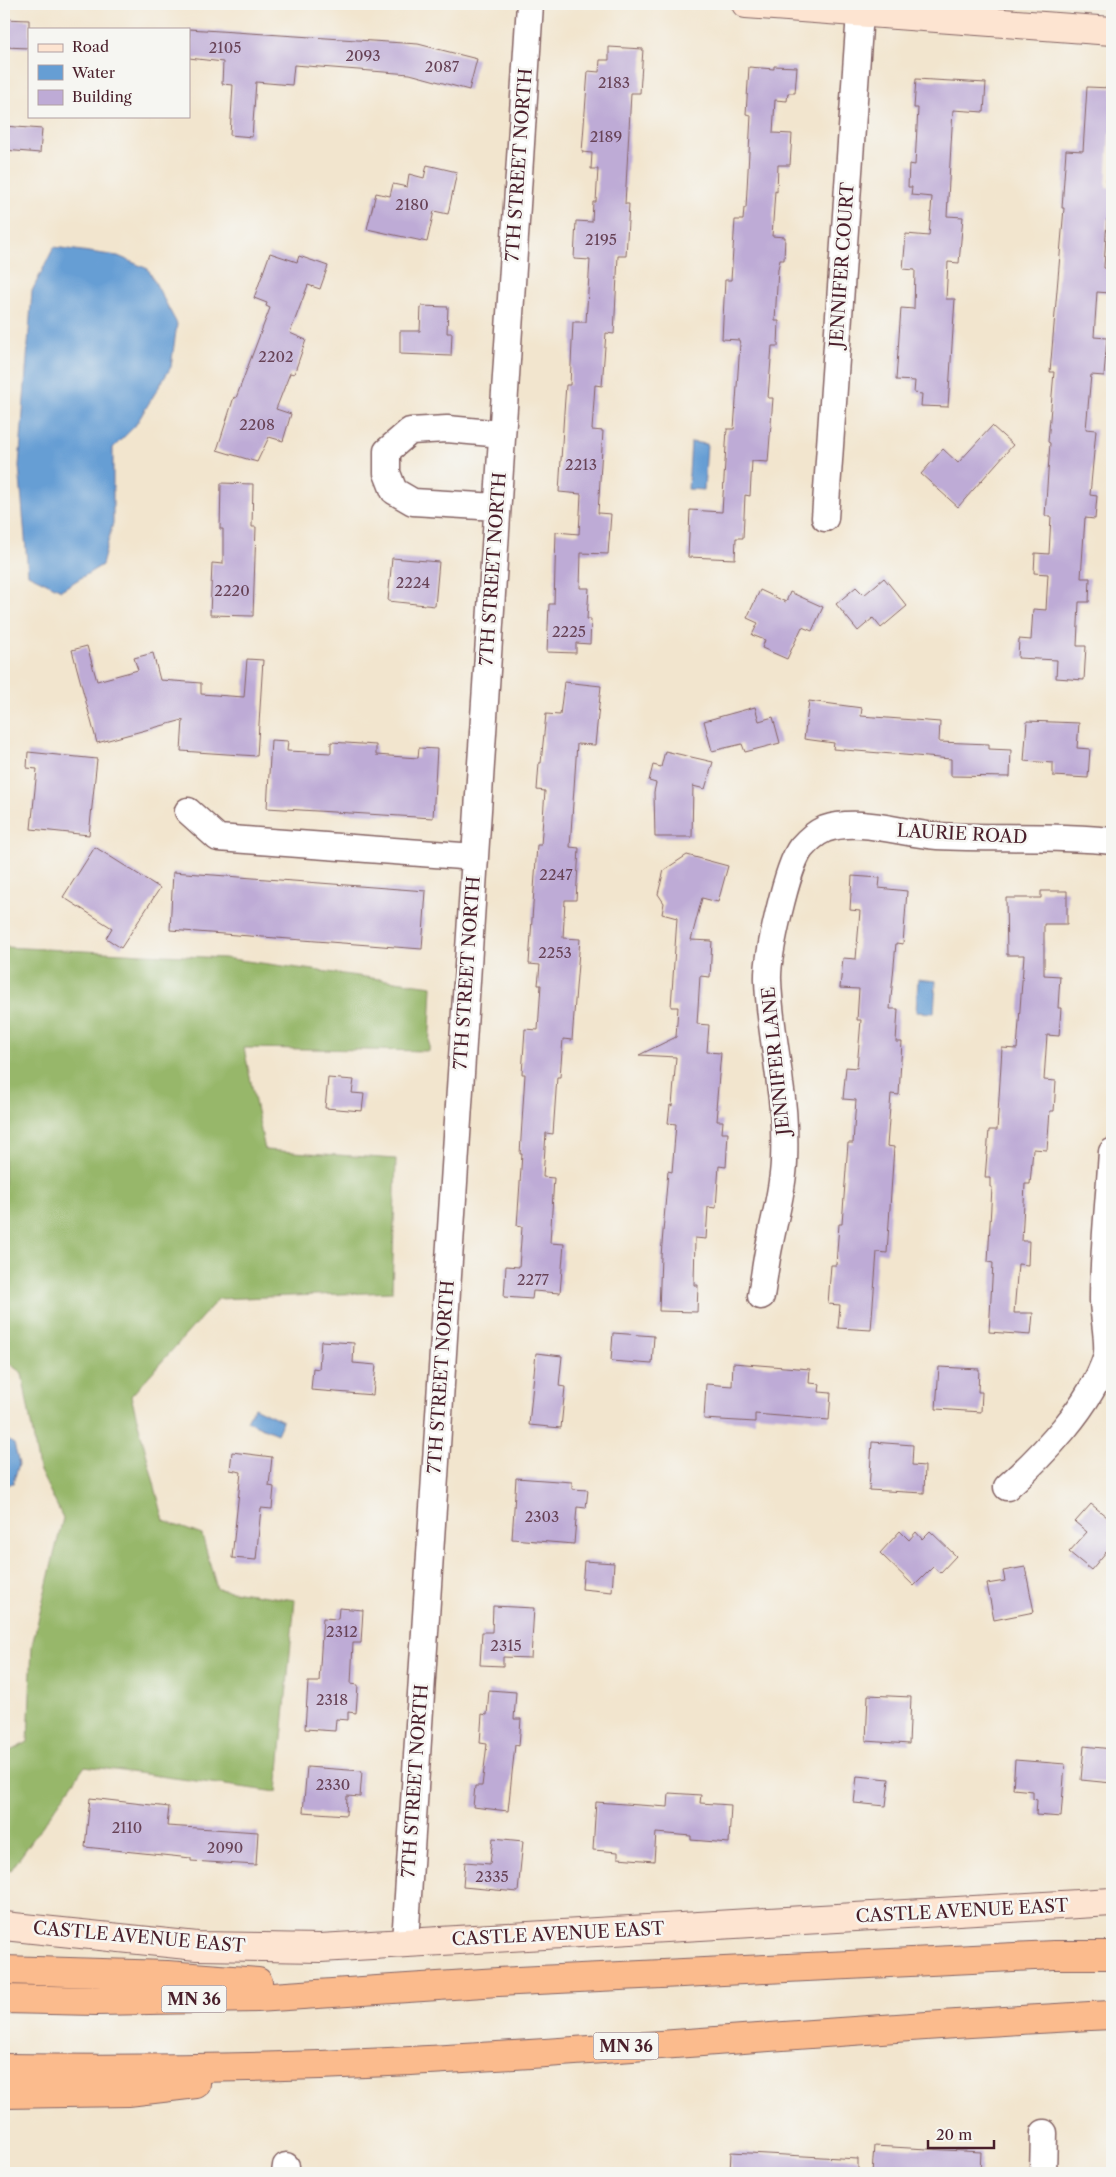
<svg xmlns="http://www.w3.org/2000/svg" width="1116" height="2177" font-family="'Libre Caslon Text',serif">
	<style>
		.forest { fill: #97b76a; stroke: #706b4a }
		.water { fill: #669ed4; stroke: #585e80 }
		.building { fill: #beabd6 }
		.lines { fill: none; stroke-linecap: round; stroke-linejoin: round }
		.street-casing { stroke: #856464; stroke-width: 29 }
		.secondary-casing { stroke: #856464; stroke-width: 30 }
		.highway-casing { stroke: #856464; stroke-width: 30 }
		.street { stroke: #fff; stroke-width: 26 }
		.secondary { stroke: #fde4d1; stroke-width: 28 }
		.highway { stroke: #fbbb8d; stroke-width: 28 }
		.labels { text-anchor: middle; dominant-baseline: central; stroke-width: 5; stroke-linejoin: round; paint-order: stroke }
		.number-label { font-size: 15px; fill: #674256 }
		.shield { fill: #f6f6f2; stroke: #7e6067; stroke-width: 1 }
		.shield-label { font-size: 16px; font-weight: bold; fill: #4a1f2b }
		.street-label { font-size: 18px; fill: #4a1f2b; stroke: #f6f6f2 }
	</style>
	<rect width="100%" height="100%" fill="#f6f6f2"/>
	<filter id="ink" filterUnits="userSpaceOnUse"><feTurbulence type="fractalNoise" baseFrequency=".02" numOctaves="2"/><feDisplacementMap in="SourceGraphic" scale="10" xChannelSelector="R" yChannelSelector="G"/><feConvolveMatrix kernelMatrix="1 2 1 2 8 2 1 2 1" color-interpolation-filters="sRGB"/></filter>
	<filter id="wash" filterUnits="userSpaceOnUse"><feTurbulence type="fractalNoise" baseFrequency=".0096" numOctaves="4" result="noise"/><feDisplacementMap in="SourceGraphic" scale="20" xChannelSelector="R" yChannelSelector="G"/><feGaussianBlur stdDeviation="1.12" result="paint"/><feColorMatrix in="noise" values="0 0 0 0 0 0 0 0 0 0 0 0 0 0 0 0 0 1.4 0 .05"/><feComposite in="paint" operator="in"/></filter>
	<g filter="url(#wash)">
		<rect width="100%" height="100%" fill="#f2e5ce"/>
		<!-- forest -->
		<path class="forest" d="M 4,947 L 224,958 L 432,986 L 429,1051 L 244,1048 L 265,1150 L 396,1159 L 392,1292 L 218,1299 L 131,1396 L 164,1521 L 202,1535 L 217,1589 L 295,1600 L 277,1792 L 85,1766 L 11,1870 L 4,1869 L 4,1754 L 28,1742 L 32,1645 L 63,1518 L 39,1469 L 22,1373 L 4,1360 Z"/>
		<!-- water -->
		<path class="water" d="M 54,247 L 118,256 L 148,269 L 177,324 L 171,367 L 135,426 L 113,448 L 113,523 L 102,565 L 61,590 L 28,574 L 19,466 L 32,291 Z
			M 691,442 L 707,444 L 704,490 L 688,489 Z
			M 918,979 L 936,981 L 934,1013 L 916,1012 Z
			M 254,1407 L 283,1421 L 277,1434 L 247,1421 Z
			M 4,1438 L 14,1444 L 19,1464 L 13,1483 L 4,1486 Z"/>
		<g id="blocks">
			<!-- building -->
			<path class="building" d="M 4,19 L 29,20 L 29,48 L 4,47 Z
				M 189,29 L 418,44 L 477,59 L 469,90 L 410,74 L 294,65 L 292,85 L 256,82 L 252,137 L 230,135 L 233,85 L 222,84 L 223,62 L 189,58 Z
				M 609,47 L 643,49 L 640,93 L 631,93 L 625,204 L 629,204 L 626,256 L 618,256 L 614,334 L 606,333 L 602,386 L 595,385 L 592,430 L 603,431 L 598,513 L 611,514 L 608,554 L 581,553 L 580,588 L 589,588 L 587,619 L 591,619 L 590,644 L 576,643 L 576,653 L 547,652 L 549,604 L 554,604 L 556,532 L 579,534 L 581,494 L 559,492 L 564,412 L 566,385 L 570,385 L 573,322 L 586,322 L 590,260 L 574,259 L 576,221 L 592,222 L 593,202 L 596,202 L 598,169 L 591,169 L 592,153 L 582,152 L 588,71 L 599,72 L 600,60 L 609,60 Z
				M 774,66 L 797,67 L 795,93 L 788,93 L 787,101 L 775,100 L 773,133 L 792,134 L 790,165 L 778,165 L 777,192 L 775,191 L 772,236 L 785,237 L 784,260 L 780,260 L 778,269 L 775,321 L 779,321 L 778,346 L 772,346 L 768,398 L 773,398 L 768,462 L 752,461 L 750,496 L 745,495 L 743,538 L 736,538 L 735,559 L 688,557 L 690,510 L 722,512 L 727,429 L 734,429 L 740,344 L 739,340 L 722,339 L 725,280 L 731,280 L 735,220 L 743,220 L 744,208 L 746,208 L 751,115 L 746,114 L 749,67 L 774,69 Z
				M 916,79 L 986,83 L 984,112 L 953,110 L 947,216 L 963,217 L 959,263 L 948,262 L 946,299 L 955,299 L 948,407 L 921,406 L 922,394 L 914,393 L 915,381 L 896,380 L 901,308 L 914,309 L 915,270 L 903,269 L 906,234 L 929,236 L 932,197 L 911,195 L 912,187 L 908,187 L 909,164 L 915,165 L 918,108 L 914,108 Z
				M 1087,87 L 1112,88 L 1112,134 L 1109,134 L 1106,187 L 1112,188 L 1112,219 L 1107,219 L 1104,268 L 1112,269 L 1110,293 L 1097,292 L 1094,337 L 1107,338 L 1104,376 L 1091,375 L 1086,429 L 1096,430 L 1090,495 L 1097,496 L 1095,519 L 1085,518 L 1081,578 L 1090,578 L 1089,602 L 1079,602 L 1077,646 L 1086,646 L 1084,680 L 1056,678 L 1057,660 L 1018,658 L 1019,639 L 1031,640 L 1033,609 L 1046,610 L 1048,574 L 1034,573 L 1035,553 L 1049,554 L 1051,516 L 1045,516 L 1050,443 L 1048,442 L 1054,372 L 1050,372 L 1064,208 L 1062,208 L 1066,150 L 1083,151 Z
				M 4,126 L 42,129 L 40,153 L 4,150 Z
				M 427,165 L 457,172 L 448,214 L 434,211 L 427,242 L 367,229 L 376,193 L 390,196 L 393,184 L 407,187 L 409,174 L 424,178 Z
				M 270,253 L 297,262 L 299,256 L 328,266 L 320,289 L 308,285 L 290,333 L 306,340 L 294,374 L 290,373 L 276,409 L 291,414 L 283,441 L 269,437 L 257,462 L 217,450 L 234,397 L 236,398 L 270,308 L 266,306 L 267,303 L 254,298 Z
				M 421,306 L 448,307 L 447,333 L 452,333 L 451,356 L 400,354 L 400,331 L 420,331 Z
				M 992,426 L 1013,445 L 958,507 L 921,474 L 943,449 L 958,463 Z
				M 221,483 L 253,484 L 252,527 L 256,527 L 253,616 L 210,615 L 212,563 L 223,564 L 223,529 L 220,529 Z
				M 392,558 L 439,562 L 435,606 L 388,601 Z
				M 884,578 L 907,606 L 881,628 L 873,618 L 858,631 L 836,604 L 856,587 L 864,595 Z
				M 760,590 L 786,602 L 790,592 L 823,607 L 812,631 L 802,627 L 787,659 L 762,648 L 765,640 L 752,635 L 758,623 L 747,618 Z
				M 87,646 L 97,681 L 138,670 L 134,658 L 153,653 L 160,680 L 201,683 L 201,694 L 244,697 L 247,659 L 263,660 L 257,756 L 181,751 L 183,720 L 97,743 L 72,650 Z
				M 564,682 L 601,686 L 595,745 L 577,744 L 570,847 L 579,848 L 576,900 L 565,900 L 563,938 L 580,939 L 576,988 L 572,1040 L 563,1039 L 560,1077 L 557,1077 L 553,1134 L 546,1133 L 543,1177 L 554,1178 L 550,1243 L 564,1244 L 560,1293 L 533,1291 L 532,1299 L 504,1297 L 506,1266 L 519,1267 L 522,1227 L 517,1226 L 522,1154 L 520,1154 L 525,1074 L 522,1074 L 525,1029 L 538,1030 L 541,985 L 538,985 L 540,965 L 529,964 L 537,845 L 541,845 L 545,791 L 537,790 L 539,763 L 541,763 L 546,714 L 560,715 Z
				M 809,701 L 862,708 L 861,716 L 940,722 L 939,742 L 989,744 L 989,749 L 1011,750 L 1010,777 L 951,776 L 951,759 L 833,749 L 834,743 L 804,739 Z
				M 755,707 L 759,721 L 773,717 L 780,743 L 745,752 L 742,744 L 712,751 L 704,721 Z
				M 1027,721 L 1079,723 L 1077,748 L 1090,749 L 1088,778 L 1053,776 L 1053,763 L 1024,761 Z
				M 271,740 L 288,741 L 287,751 L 331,753 L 331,742 L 376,745 L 376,755 L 418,758 L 419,748 L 437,749 L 433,818 L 267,808 Z
				M 665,751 L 713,762 L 705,789 L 693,786 L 692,837 L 655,837 L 654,792 L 656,783 L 649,781 L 653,765 L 661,767 Z
				M 28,752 L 97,759 L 89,835 L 31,829 L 37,769 L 27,768 Z
				M 95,847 L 160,888 L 121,948 L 106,938 L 112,928 L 63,897 Z
				M 687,855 L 728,866 L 718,902 L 702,898 L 691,940 L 712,941 L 710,977 L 700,976 L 697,1024 L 709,1025 L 707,1052 L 721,1053 L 716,1109 L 718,1109 L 717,1121 L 723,1121 L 722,1133 L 728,1133 L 726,1167 L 719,1166 L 716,1208 L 708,1207 L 706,1239 L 695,1238 L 694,1285 L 698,1285 L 697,1312 L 659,1311 L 661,1256 L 668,1171 L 672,1172 L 676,1124 L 668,1123 L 670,1105 L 672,1106 L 676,1057 L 639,1055 L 676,1037 L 678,1007 L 671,1007 L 677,918 L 662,914 L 664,903 L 658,894 L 664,870 Z
				M 173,872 L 426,891 L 422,949 L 170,930 Z
				M 852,876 L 880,878 L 879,888 L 907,891 L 903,944 L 896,943 L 890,1009 L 898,1009 L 896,1042 L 902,1042 L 899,1095 L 891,1094 L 887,1146 L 894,1147 L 887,1253 L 877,1252 L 871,1330 L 838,1328 L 840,1305 L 828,1304 L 831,1265 L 836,1265 L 839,1224 L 842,1224 L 848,1143 L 853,1143 L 856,1100 L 843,1099 L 846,1067 L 857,1068 L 861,1020 L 857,1020 L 859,989 L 840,988 L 843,958 L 856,959 L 860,911 L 850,910 Z
				M 1041,891 L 1067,891 L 1067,924 L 1044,924 L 1044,975 L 1060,976 L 1058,1008 L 1061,1008 L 1059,1036 L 1047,1035 L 1044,1080 L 1056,1081 L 1054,1111 L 1050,1111 L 1047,1150 L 1033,1149 L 1030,1184 L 1025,1184 L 1022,1241 L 1029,1241 L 1028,1265 L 1018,1264 L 1014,1313 L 1033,1313 L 1031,1335 L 989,1332 L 993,1263 L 988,1262 L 992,1187 L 990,1187 L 990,1178 L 985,1178 L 989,1130 L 997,1130 L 1002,1048 L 1017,1049 L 1024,955 L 1007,955 L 1006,898 L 1041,898 Z
				M 328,1078 L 354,1080 L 352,1093 L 364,1094 L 362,1111 L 325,1108 Z
				M 613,1333 L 654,1336 L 652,1364 L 611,1361 Z
				M 321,1341 L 354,1343 L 353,1363 L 376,1365 L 373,1395 L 311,1390 L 313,1368 L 319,1369 Z
				M 536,1353 L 562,1356 L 559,1386 L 565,1387 L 561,1428 L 529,1425 Z
				M 733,1363 L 810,1369 L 809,1383 L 820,1384 L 819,1392 L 831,1393 L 829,1420 L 755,1414 L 755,1422 L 704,1419 L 706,1384 L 732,1386 Z
				M 939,1367 L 979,1369 L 978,1392 L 982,1392 L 981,1412 L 936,1409 Z
				M 872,1442 L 913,1445 L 912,1465 L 925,1466 L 924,1493 L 869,1490 Z
				M 232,1452 L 272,1457 L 269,1486 L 274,1487 L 272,1509 L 261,1508 L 256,1560 L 232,1558 L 241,1472 L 230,1470 Z
				M 516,1478 L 572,1482 L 572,1489 L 588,1490 L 586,1508 L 577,1507 L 574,1544 L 512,1539 Z
				M 1091,1504 L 1112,1521 L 1112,1545 L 1091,1570 L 1069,1552 L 1087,1532 L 1075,1522 Z
				M 900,1531 L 909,1540 L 916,1532 L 922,1539 L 930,1531 L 956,1556 L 940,1573 L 933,1567 L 914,1586 L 880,1553 Z
				M 584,1561 L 614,1563 L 612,1592 L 582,1589 Z
				M 1025,1567 L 1034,1612 L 994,1620 L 987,1584 L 1005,1581 L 1003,1571 Z
				M 493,1606 L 534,1608 L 531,1658 L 503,1657 L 503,1666 L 480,1665 L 482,1632 L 492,1632 Z
				M 339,1608 L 363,1610 L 361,1643 L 353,1643 L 351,1684 L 358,1685 L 356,1713 L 348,1712 L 348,1720 L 336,1719 L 335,1731 L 305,1729 L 308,1682 L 319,1682 L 323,1618 L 338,1619 Z
				M 489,1690 L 516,1692 L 514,1719 L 521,1719 L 519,1746 L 515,1745 L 508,1811 L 473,1807 L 475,1786 L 482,1786 L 487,1744 L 480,1743 L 482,1714 L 487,1715 Z
				M 868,1695 L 911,1697 L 909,1744 L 866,1741 Z
				M 1084,1746 L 1112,1749 L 1112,1783 L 1081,1780 Z
				M 1015,1760 L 1065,1764 L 1061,1817 L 1036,1815 L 1037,1800 L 1033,1799 L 1033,1791 L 1013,1789 Z
				M 307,1767 L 362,1771 L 360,1797 L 347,1796 L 346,1815 L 303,1812 Z
				M 857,1776 L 889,1779 L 886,1806 L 854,1803 Z
				M 669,1793 L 701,1795 L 700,1803 L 731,1805 L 729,1843 L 691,1840 L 691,1836 L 656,1833 L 654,1861 L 618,1858 L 618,1852 L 593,1850 L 596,1802 L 668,1807 Z
				M 90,1798 L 169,1807 L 167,1826 L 258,1832 L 256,1865 L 191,1861 L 191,1858 L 85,1847 Z
				M 493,1838 L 523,1841 L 518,1892 L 463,1887 L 465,1862 L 490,1864 Z
				M 874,2146 L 981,2152 L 980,2173 L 872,2173 Z
				M 731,2152 L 858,2159 L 858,2173 L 730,2173 Z"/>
		</g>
	</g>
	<g filter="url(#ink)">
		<use href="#blocks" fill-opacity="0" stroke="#856464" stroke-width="1"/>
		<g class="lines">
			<defs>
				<path id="street" d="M 497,507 L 413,502 L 394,491 L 387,473 L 387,451 L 410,431 L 447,429 L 502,434
					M 825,518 L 860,13
					M 188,811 L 218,838 L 475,857
					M 761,1296 C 764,1278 766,1260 770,1242 C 775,1216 783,1189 784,1162 C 785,1136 784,1110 780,1084 C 776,1049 769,1015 768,980 C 767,956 787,866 801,848 C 807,841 816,833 825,829 C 860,817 901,834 937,836 C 995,839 1054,835 1112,841
					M 1007,1487 C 1043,1455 1091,1405 1106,1358 C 1110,1345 1103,1315 1103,1300 C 1103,1251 1109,1201 1112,1152
					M 405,1942 L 530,4
					M 285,2173 L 286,2166
					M 1043,2173 L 1044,2133"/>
				<path id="secondary" d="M 746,4 L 1112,31
					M 4,1926 L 197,1946 L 320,1948 L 1112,1902"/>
				<path id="highway" d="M 4,1970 L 167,1975 L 258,1982
					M 4,1999 L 96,2001 L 257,1998 L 498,1982 L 1054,1955 L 1112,1955
					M 4,2068 C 140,2070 275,2068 411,2061 C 645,2049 878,2026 1112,2015
					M 4,2094 L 128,2092 L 196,2084"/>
			</defs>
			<!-- street casing -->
			<use href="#street" class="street-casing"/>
			<!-- secondary casing -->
			<use href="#secondary" class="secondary-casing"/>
			<!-- highway casing -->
			<use href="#highway" class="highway-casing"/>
			<!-- street -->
			<use href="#street" class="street"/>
			<!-- secondary -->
			<use href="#secondary" class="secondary"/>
			<!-- highway -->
			<use href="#highway" class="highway"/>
		</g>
	</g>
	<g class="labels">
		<!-- number labels -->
		<g class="number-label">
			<text x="225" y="47">2105</text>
			<text x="363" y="55">2093</text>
			<text x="442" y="66">2087</text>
			<text x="614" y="82">2183</text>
			<text x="606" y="136">2189</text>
			<text x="412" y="204">2180</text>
			<text x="601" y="239">2195</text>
			<text x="276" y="356">2202</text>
			<text x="257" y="424">2208</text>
			<text x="581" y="464">2213</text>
			<text x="413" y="582">2224</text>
			<text x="232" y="590">2220</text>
			<text x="569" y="631">2225</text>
			<text x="556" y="874">2247</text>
			<text x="555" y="952">2253</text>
			<text x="533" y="1279">2277</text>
			<text x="542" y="1516">2303</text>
			<text x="342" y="1631">2312</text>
			<text x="506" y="1645">2315</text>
			<text x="332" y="1699">2318</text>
			<text x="333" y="1784">2330</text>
			<text x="127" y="1827">2110</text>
			<text x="225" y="1847">2090</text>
			<text x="492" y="1876">2335</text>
		</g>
		<!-- shield labels -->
		<g class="shield">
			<rect x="161.5" y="1985.5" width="65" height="27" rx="4"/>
			<rect x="593.5" y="2032.5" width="65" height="27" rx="4"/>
		</g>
		<g class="shield-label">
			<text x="194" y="1999">MN 36</text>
			<text x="626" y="2046">MN 36</text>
		</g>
		<!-- street labels -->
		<g class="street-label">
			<text transform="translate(519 165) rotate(-86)">7TH STREET NORTH</text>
			<text transform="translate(842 265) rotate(-86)">JENNIFER COURT</text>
			<text transform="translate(493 569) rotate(-86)">7TH STREET NORTH</text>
			<text transform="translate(962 834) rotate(3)">LAURIE ROAD</text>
			<text transform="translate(467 973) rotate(-86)">7TH STREET NORTH</text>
			<text transform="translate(776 1061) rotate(-96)">JENNIFER LANE</text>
			<text transform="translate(441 1377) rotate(-86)">7TH STREET NORTH</text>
			<text transform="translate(415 1781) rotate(-86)">7TH STREET NORTH</text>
			<text transform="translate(962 1911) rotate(-3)">CASTLE AVENUE EAST</text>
			<text transform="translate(558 1934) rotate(-3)">CASTLE AVENUE EAST</text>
			<text transform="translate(139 1937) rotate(5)">CASTLE AVENUE EAST</text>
		</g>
	</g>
	<!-- margin -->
	<rect width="1116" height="2177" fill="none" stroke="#f6f6f2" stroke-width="20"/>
	<!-- legend -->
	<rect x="28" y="28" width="162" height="90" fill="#f6f6f2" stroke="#b1a0a2"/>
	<rect x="38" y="44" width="25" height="8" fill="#fde4d1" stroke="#b1a0a2"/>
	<text x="72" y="52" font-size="15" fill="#4a1f2b">Road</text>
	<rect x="38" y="65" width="25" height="15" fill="#669ed4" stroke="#b1a0a2"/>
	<text x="72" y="78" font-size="15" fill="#4a1f2b">Water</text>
	<rect x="38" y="90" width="25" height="15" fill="#beabd6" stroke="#b1a0a2"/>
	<text x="72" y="102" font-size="15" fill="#4a1f2b">Building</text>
	<!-- scale -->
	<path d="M928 2140v8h66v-8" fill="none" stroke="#4a1f2b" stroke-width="2.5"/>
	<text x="936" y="2140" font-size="15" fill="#4a1f2b" stroke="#f6f6f2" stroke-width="4" paint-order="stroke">20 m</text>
</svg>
